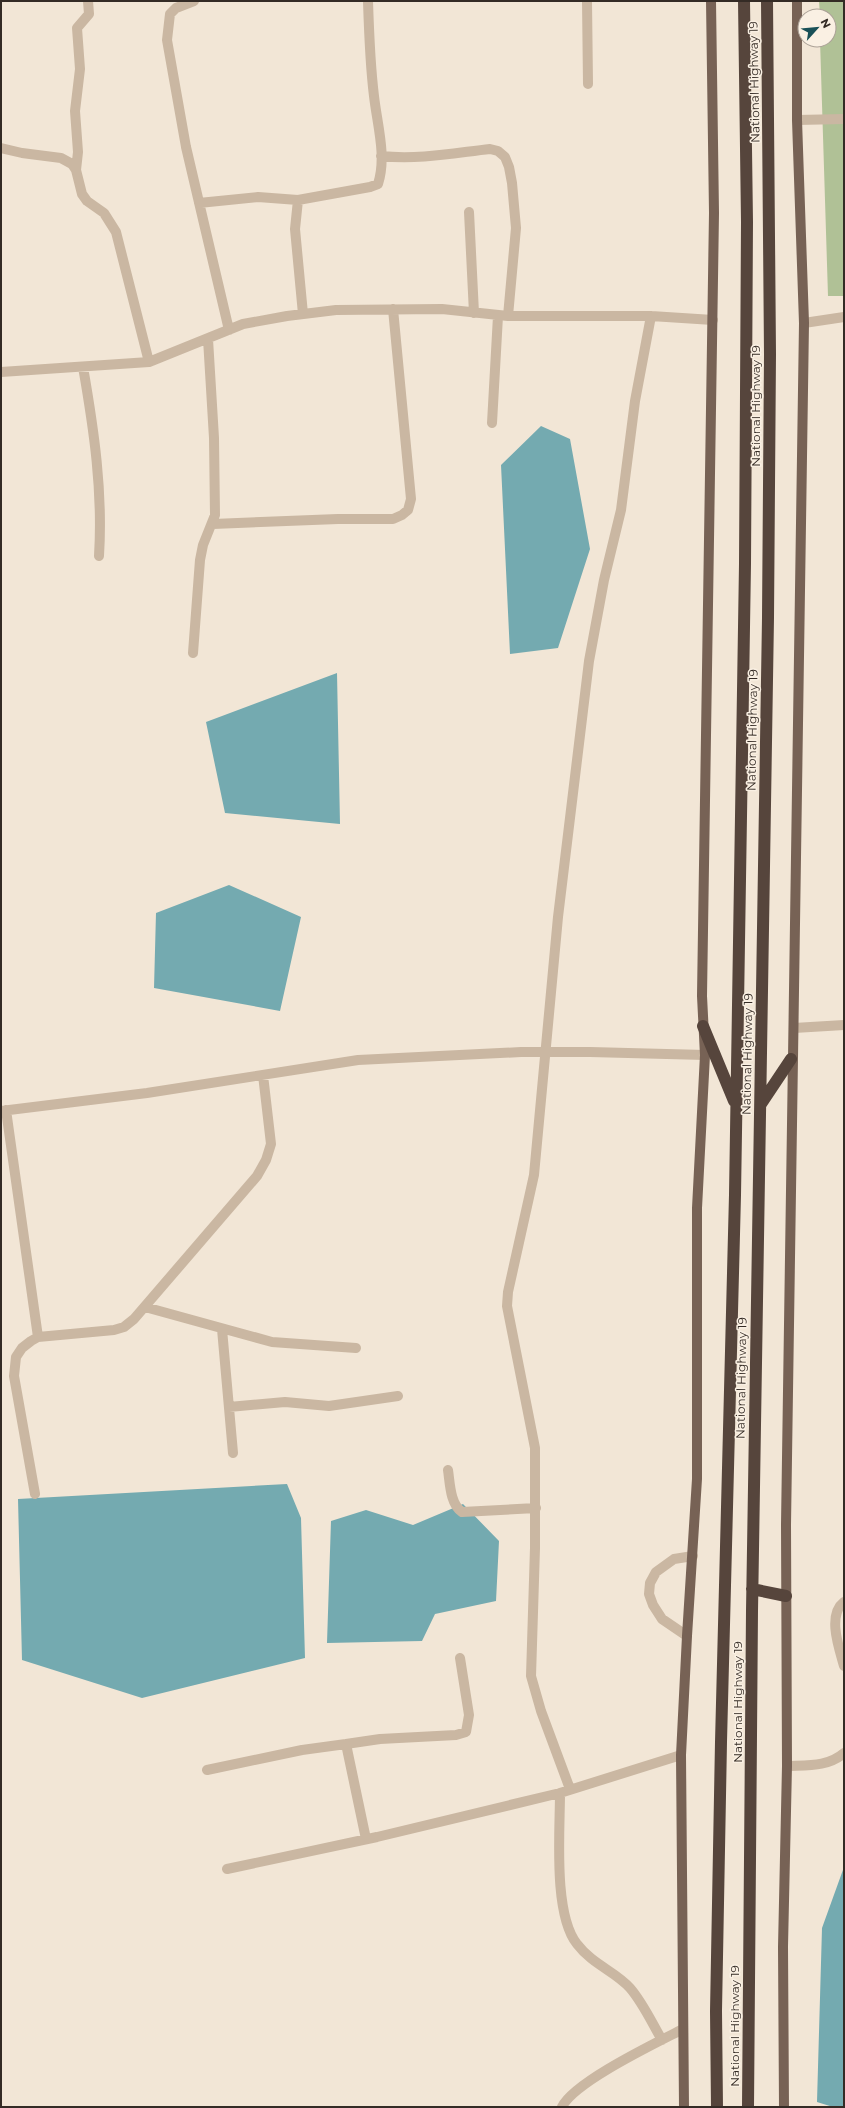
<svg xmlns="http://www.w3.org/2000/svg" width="845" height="2108" font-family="Montserrat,sans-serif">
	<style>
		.green { fill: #b0c196 }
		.water { fill: #74aab0 }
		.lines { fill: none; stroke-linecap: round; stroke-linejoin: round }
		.minor { stroke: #cab7a2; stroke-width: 10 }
		.major { stroke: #776255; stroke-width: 10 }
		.highway { stroke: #56453c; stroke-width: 12 }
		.labels { text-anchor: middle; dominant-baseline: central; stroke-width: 3; stroke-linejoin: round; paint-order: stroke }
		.street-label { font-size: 12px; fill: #342b25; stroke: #faf0e3 }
	</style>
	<rect width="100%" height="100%" fill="#f2e6d6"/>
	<!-- green -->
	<path class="green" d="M 819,1 L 844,1 L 844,296 L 828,296 L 820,40 L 829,40 L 829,16 L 820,16 Z"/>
	<!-- water -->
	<path class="water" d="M 541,426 L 570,439 L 590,549 L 558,648 L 510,654 L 501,465 Z
		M 337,673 L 340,824 L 225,813 L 206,722 Z
		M 229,885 L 301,917 L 280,1011 L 154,988 L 156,913 Z
		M 287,1484 L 301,1518 L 305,1658 L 142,1698 L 22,1660 L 18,1499 Z
		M 463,1504 L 499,1541 L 496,1601 L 435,1614 L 422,1641 L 327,1643 L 331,1521 L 366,1510 L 413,1525 Z
		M 844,1867 L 844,2107 L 833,2107 L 817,2102 L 822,1928 Z"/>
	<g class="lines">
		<!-- minor -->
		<path class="minor" d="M 194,1 L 176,8 L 170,14 L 167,40 L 186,147 L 229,330
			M 587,1 L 588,84
			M 797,120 L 844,119
			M 1,148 L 22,153 L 61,158 L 72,164 L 76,170 L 82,194 L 87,201 L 104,213 L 116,232 L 149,362
			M 381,156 C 418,160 454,153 490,149 L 498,151 L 505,157 L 509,167 L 512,183 L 516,228 L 508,316
			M 76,170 L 78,152 L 75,111 L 80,69 L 77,28 L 89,14 L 88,1
			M 199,203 L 258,197 L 298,200
			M 469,212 L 474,313
			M 303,314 L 295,229 L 298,200 L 370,187 L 378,184 C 387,156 377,124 374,96 C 370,64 369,33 368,1
			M 804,323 L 844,317
			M 83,367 C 94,430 103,492 99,556
			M 1,372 L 149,362 L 243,324 L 287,316 L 336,310 L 442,309 L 508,316 L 651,316 L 713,320
			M 492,423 L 498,316
			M 213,524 L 338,519 L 393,519 L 402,515 L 408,510 L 411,499 L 393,309
			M 193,653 L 200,560 L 203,545 L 215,515 L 214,438 L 208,339
			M 794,1028 L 844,1025
			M 6,1110 L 38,1337
			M 1,1111 L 147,1093 L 358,1060 L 521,1052 L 590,1052 L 705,1055
			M 145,1307 L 272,1342 L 356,1348
			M 222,1329 L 233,1453
			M 229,1407 L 285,1402 L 329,1406 L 398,1396
			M 448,1470 C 450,1483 450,1504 462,1512 L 536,1508
			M 35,1494 L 14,1376 L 16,1357 L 22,1348 L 31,1341 L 38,1337 L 114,1330 L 124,1327 L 134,1319 L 257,1176 L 266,1160 L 271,1144 L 263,1075
			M 844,1602 C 827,1615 839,1648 844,1666
			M 687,1636 L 662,1619 L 653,1605 L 649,1594 L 650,1583 L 656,1572 L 674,1559 L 693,1556
			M 346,1744 L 380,1739 L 456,1735 L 466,1732 L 469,1715 L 460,1658
			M 787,1766 C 807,1765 828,1767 844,1753
			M 207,1770 L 302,1750 L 346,1744 L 366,1839
			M 570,1789 L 541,1711 L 531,1676 L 535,1548 L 535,1448 L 507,1306 L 508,1292 L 534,1175 L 558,917 L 589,661 L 604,580 L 621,510 L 635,401 L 651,316
			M 560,1793 C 560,1831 553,1914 577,1944 C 593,1965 615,1971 630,1988 C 643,2003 652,2023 662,2040
			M 227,1869 L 377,1837 L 560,1793 L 681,1755
			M 562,2107 C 574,2082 656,2043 683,2029"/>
		<!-- major -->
		<path class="major" d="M 684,2107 L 681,1755 L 687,1636 L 697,1479 L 697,1208 L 705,1055 L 702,996 L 714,213 L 711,1
			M 784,2107 L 783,1947 L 787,1766 L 786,1525 L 804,323 L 797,120 L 797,1"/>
		<!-- highway -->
		<path class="highway" d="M 703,1026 L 734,1101
			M 761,1104 L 791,1059
			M 752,1589 L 786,1596
			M 717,2107 L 716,2011 L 721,1742 L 735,1195 L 745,564 L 747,222 L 744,1
			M 748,2107 L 752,1611 L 768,618 L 770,354 L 767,1"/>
	</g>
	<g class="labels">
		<!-- street labels -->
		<g class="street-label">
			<text transform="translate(754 82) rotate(-91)">National Highway 19</text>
			<text transform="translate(755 406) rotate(-90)">National Highway 19</text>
			<text transform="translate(752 730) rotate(-89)">National Highway 19</text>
			<text transform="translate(747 1054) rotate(-89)">National Highway 19</text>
			<text transform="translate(741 1378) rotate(-89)">National Highway 19</text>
			<text transform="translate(737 1702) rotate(-90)">National Highway 19</text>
			<text transform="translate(734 2026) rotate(-90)">National Highway 19</text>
		</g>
	</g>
	<!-- border -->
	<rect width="845" height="2108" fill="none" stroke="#342b25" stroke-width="4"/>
	<!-- north arrow -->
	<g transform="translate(817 28) rotate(63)"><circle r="19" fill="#faf0e3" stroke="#aba197"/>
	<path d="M0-3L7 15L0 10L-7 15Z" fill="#195057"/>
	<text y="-6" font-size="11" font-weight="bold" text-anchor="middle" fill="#342b25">N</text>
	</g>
</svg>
